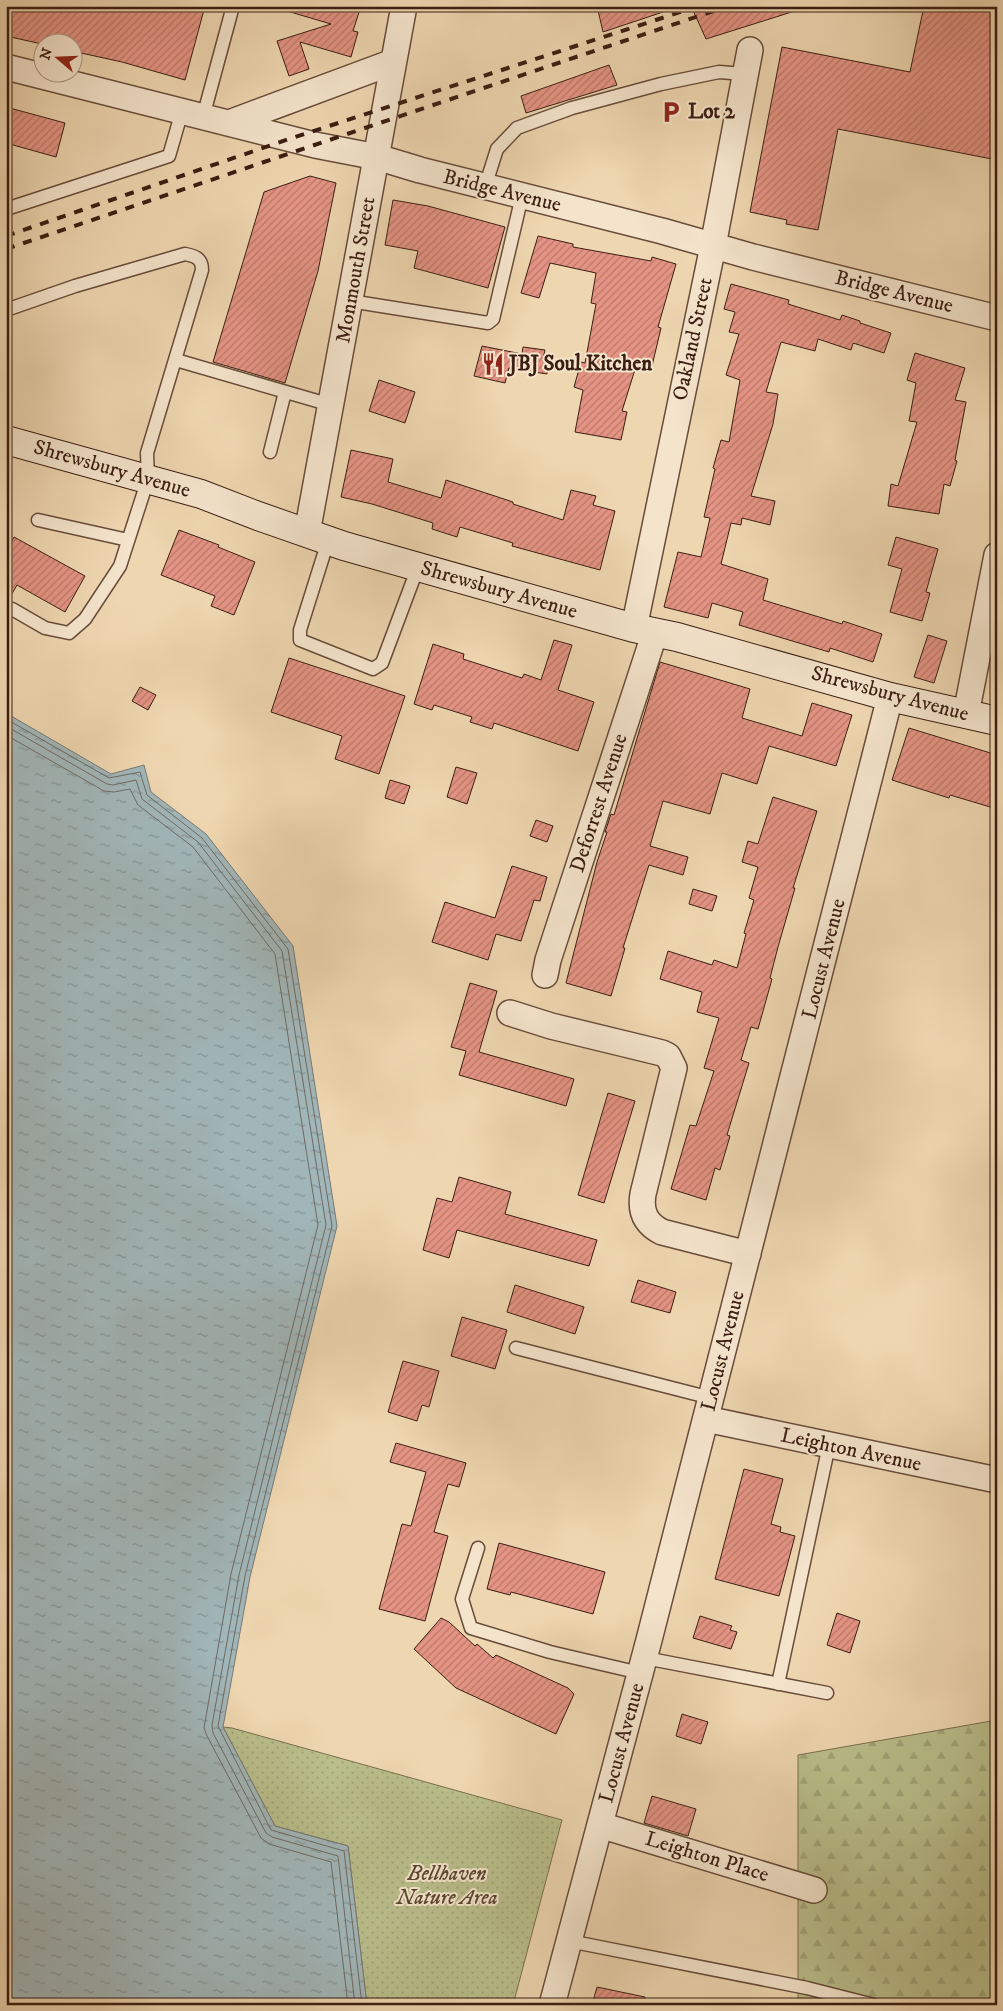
<svg xmlns="http://www.w3.org/2000/svg" width="1003" height="2011" font-family="'IM FELL DW Pica',serif">
	<style>
		.forest { fill: url(#forest-firs); stroke: #7a6e4e }
		.park { fill: url(#park-dots); stroke: #7a6e4e }
		.water { fill: url(#water-ripples); stroke: #787976 }
		.lines { fill: none; stroke-linecap: round; stroke-linejoin: round }
		.shore { stroke: #6e6a65; stroke-width: 1 }
		.building { fill: url(#building-hatch); stroke: #3b1e12 }
		.service-casing { stroke: #684c3a; stroke-width: 15 }
		.minor-casing { stroke: #684c3a; stroke-width: 28 }
		.secondary-casing { stroke: #3b1e12; stroke-width: 30 }
		.service { stroke: #f4e4cc; stroke-width: 12 }
		.minor { stroke: #f4e4cc; stroke-width: 25 }
		.secondary { stroke: #f4e4cc; stroke-width: 28 }
		.rail { stroke: #3b1e12; stroke-width: 4; stroke-dasharray: 9 9; stroke-linecap: butt }
		.labels { text-anchor: middle; dominant-baseline: central; stroke-width: 4; stroke-linejoin: round; paint-order: stroke }
		.poi-label { font-size: 21px; font-weight: bold; fill: #3b1e12; stroke: #f4e4cc; text-anchor: start }
		.street-label { font-size: 21px; fill: #3b1e12; stroke: #f4e4cc }
		.park-label { font-size: 21px; font-style: italic; fill: #5a4630; stroke: #f4e4cc }
	</style>
	<defs>
		<pattern id="forest-firs" width="22" height="20" patternUnits="userSpaceOnUse" patternTransform="scale(1.25)"><rect width="22" height="20" fill="#b9be8b"/><path d="M5 1l3.5 6h-7zM16 11l3.5 6h-7z" fill="#a0a377"/></pattern>
		<pattern id="park-dots" width="8" height="8" patternUnits="userSpaceOnUse" patternTransform="scale(1.25)"><rect width="8" height="8" fill="#b9be8b"/><path d="M2 2h.1M6 6h.1" fill="none" stroke="#a0a377" stroke-width="1.8" stroke-linecap="round"/></pattern>
		<pattern id="water-ripples" width="26" height="14" patternUnits="userSpaceOnUse" patternTransform="scale(1.25)"><rect width="26" height="14" fill="#a1b6b8"/><path d="M2 4q2-2 4 0t4 0M15 11q2-2 4 0t4 0" fill="none" stroke="#849394"/></pattern>
		<pattern id="building-hatch" width="6" height="6" patternUnits="userSpaceOnUse" patternTransform="scale(1.25)"><rect width="6" height="6" fill="#e59484"/><path d="M-1 1l2-2M0 6l6-6M5 7l2-2" fill="none" stroke="#bb786b"/></pattern>
	</defs>
	<rect width="100%" height="100%" fill="#eed6b0"/>
	<filter id="stains"><feTurbulence type="fractalNoise" baseFrequency=".004" numOctaves="4"/><feColorMatrix values="0 0 0 0 .2 0 0 0 0 .09 0 0 0 0 .02 0 0 0 .5 -.17"/></filter>
	<radialGradient id="worn" r=".72"><stop offset=".6" stop-color="#630" stop-opacity="0"/><stop offset="1" stop-color="#630" stop-opacity=".3"/></radialGradient>
	<!-- forest -->
	<path class="forest" d="M 997,1720 L 997,2005 L 798,2005 L 798,1755 Z"/>
	<!-- park -->
	<path class="park" d="M 223,1727 L 232,1728 L 562,1820 L 513,2005 L 367,2005 L 348,1846 L 275,1826 Z"/>
	<!-- water -->
	<path class="water" d="M 6,713 L 111,774 L 144,765 L 151,792 L 206,834 L 293,946 L 337,1226 L 250,1577 L 223,1727 L 275,1826 L 348,1846 L 367,2005 L 6,2005 Z"/>
	<g class="lines">
		<!-- shore -->
		<path class="shore" d="M 6,719 L 109,778 L 140,772 L 147,795 L 202,838 L 288,949 L 332,1226 L 245,1576 L 218,1726 L 271,1830 L 344,1851 L 362,2005
			M 6,726 L 107,784 L 113,785 L 136,780 L 142,799 L 198,842 L 282,951 L 326,1225 L 239,1575 L 212,1725 L 213,1733 L 266,1833 L 272,1837 L 338,1856 L 355,2005
			M 6,735 L 104,791 L 114,792 L 130,789 L 138,805 L 193,847 L 275,954 L 318,1225 L 231,1574 L 204,1728 L 207,1736 L 261,1838 L 269,1844 L 331,1862 L 348,2005"/>
	</g>
	<!-- building -->
	<path class="building" d="M 6,6 L 205,6 L 185,80 L 122,62 L 72,51 L 72,42 L 42,42 L 42,44 L 6,36 Z
		M 288,6 L 361,6 L 353,31 L 358,32 L 351,57 L 300,42 L 309,69 L 289,76 L 277,41 L 331,24 L 287,11 Z
		M 597,6 L 671,6 L 672,9 L 603,32 Z
		M 691,6 L 797,6 L 798,10 L 706,39 Z
		M 924,6 L 997,6 L 997,160 L 838,129 L 818,230 L 786,224 L 787,220 L 750,212 L 782,47 L 910,72 Z
		M 609,65 L 617,85 L 526,113 L 521,96 Z
		M 6,107 L 65,123 L 56,157 L 6,143 Z
		M 310,176 L 336,183 L 318,271 L 285,383 L 213,362 L 264,192 Z
		M 393,200 L 428,206 L 505,227 L 488,288 L 414,268 L 418,251 L 385,245 Z
		M 538,236 L 573,244 L 573,247 L 651,261 L 652,257 L 676,264 L 658,327 L 661,328 L 652,366 L 637,363 L 622,411 L 627,412 L 621,440 L 575,432 L 583,390 L 574,387 L 581,362 L 585,363 L 596,304 L 591,303 L 596,273 L 550,263 L 539,298 L 521,293 Z
		M 731,284 L 789,300 L 788,304 L 840,320 L 842,315 L 860,321 L 860,323 L 891,333 L 884,353 L 853,343 L 851,350 L 818,339 L 815,351 L 781,342 L 766,392 L 778,394 L 773,424 L 751,496 L 775,501 L 770,525 L 742,518 L 741,525 L 731,523 L 721,564 L 768,579 L 763,600 L 842,624 L 843,621 L 882,634 L 873,662 L 830,648 L 829,652 L 739,625 L 743,612 L 712,603 L 708,618 L 664,607 L 678,552 L 701,557 L 710,518 L 704,517 L 715,469 L 713,468 L 721,440 L 729,442 L 740,380 L 726,375 L 739,334 L 729,332 L 735,312 L 724,309 Z
		M 482,346 L 522,354 L 523,347 L 545,350 L 543,358 L 549,359 L 547,374 L 509,368 L 505,383 L 474,376 Z
		M 915,353 L 965,368 L 955,400 L 966,402 L 955,460 L 957,461 L 950,486 L 944,484 L 939,514 L 888,506 L 891,484 L 898,486 L 917,422 L 909,421 L 916,383 L 907,380 Z
		M 379,380 L 415,392 L 405,423 L 369,411 Z
		M 351,450 L 393,459 L 388,482 L 441,498 L 446,480 L 513,502 L 513,504 L 563,520 L 571,490 L 596,496 L 593,505 L 615,511 L 600,570 L 512,546 L 513,543 L 460,527 L 457,537 L 432,529 L 433,523 L 372,504 L 341,497 Z
		M 179,530 L 219,545 L 218,547 L 255,562 L 234,615 L 211,606 L 215,596 L 161,575 Z
		M 14,537 L 85,576 L 65,612 L 17,585 L 6,604 L 6,552 Z
		M 896,537 L 938,549 L 926,592 L 930,593 L 922,621 L 890,612 L 902,569 L 888,565 Z
		M 928,635 L 947,641 L 934,683 L 914,677 Z
		M 554,640 L 572,645 L 558,690 L 594,702 L 578,751 L 494,723 L 492,729 L 470,722 L 472,717 L 434,705 L 432,710 L 414,704 L 433,644 L 464,654 L 463,659 L 522,678 L 524,674 L 541,680 Z
		M 289,658 L 405,696 L 379,774 L 335,759 L 342,736 L 271,712 Z
		M 660,662 L 750,689 L 742,718 L 802,736 L 812,703 L 852,715 L 836,766 L 769,746 L 757,784 L 722,773 L 710,814 L 663,801 L 650,846 L 688,857 L 683,875 L 649,865 L 623,948 L 625,948 L 611,996 L 566,983 L 597,862 L 607,832 L 605,832 L 611,814 L 614,815 Z
		M 140,687 L 156,695 L 148,710 L 132,701 Z
		M 909,728 L 997,755 L 997,809 L 950,795 L 949,798 L 892,780 Z
		M 456,767 L 477,773 L 467,804 L 447,797 Z
		M 390,780 L 410,786 L 404,804 L 385,798 Z
		M 773,797 L 817,811 L 793,888 L 795,888 L 778,947 L 770,978 L 772,979 L 758,1029 L 751,1027 L 741,1060 L 749,1063 L 727,1135 L 730,1136 L 720,1170 L 715,1168 L 706,1200 L 671,1189 L 690,1125 L 696,1126 L 714,1071 L 704,1068 L 719,1018 L 697,1012 L 702,992 L 660,979 L 668,951 L 712,965 L 714,960 L 737,968 L 746,934 L 744,933 L 754,900 L 749,898 L 758,867 L 742,862 L 748,841 L 758,844 Z
		M 536,820 L 553,826 L 547,842 L 530,836 Z
		M 512,866 L 547,877 L 540,901 L 534,900 L 521,941 L 496,934 L 488,960 L 432,942 L 445,902 L 495,918 Z
		M 693,889 L 717,896 L 712,911 L 689,904 Z
		M 470,983 L 497,991 L 479,1052 L 574,1079 L 566,1106 L 459,1075 L 466,1051 L 451,1047 Z
		M 608,1093 L 635,1101 L 604,1203 L 578,1195 Z
		M 459,1177 L 511,1192 L 505,1214 L 597,1240 L 589,1266 L 457,1230 L 449,1258 L 423,1250 L 437,1198 L 452,1202 Z
		M 638,1280 L 676,1292 L 670,1313 L 631,1302 Z
		M 515,1285 L 584,1307 L 575,1334 L 507,1312 Z
		M 462,1317 L 507,1330 L 495,1369 L 451,1356 Z
		M 403,1361 L 439,1371 L 429,1407 L 422,1405 L 417,1421 L 388,1412 Z
		M 396,1443 L 466,1463 L 459,1487 L 448,1484 L 434,1532 L 448,1536 L 425,1621 L 379,1609 L 402,1524 L 411,1526 L 426,1472 L 390,1462 Z
		M 744,1469 L 783,1479 L 771,1524 L 781,1527 L 780,1532 L 795,1536 L 779,1596 L 715,1579 Z
		M 499,1543 L 605,1572 L 593,1614 L 511,1592 L 510,1595 L 487,1589 Z
		M 837,1613 L 860,1621 L 850,1653 L 827,1645 Z
		M 700,1616 L 732,1626 L 730,1630 L 737,1632 L 731,1649 L 693,1638 Z
		M 441,1618 L 449,1622 L 475,1646 L 477,1644 L 493,1658 L 496,1655 L 568,1688 L 574,1694 L 556,1734 L 456,1688 L 414,1649 Z
		M 682,1714 L 708,1722 L 701,1744 L 676,1736 Z
		M 652,1796 L 696,1809 L 688,1836 L 644,1823 Z
		M 597,1987 L 645,1997 L 644,2005 L 592,2005 Z"/>
	<g class="lines">
		<defs>
			<path id="service" d="M 203,117 L 233,6
				M 485,187 L 497,149 L 517,128 L 572,108 L 661,84 L 719,72 L 745,74
				M 6,209 L 169,156 L 182,111
				M 350,301 L 488,323 L 493,319 L 522,196
				M 6,310 L 75,286 L 185,254 C 195,256 202,258 202,270 L 147,453 L 148,479 L 120,566 L 85,619 L 69,633 L 45,628 L 12,609
				M 176,360 L 331,405
				M 270,452 L 285,392
				M 38,520 L 128,540
				M 328,541 L 300,630 L 300,640 L 373,669 L 382,663 L 418,567
				M 516,1348 L 711,1398
				M 478,1548 L 462,1599 L 471,1628 L 550,1652 L 640,1673
				M 645,1658 L 827,1693
				M 778,1684 L 829,1445
				M 569,1941 L 807,1988 L 874,2005"/>
			<path id="minor" d="M 6,67 L 315,145 L 377,157 L 420,170 L 662,231 L 753,257 L 997,318
				M 229,123 L 393,62
				M 307,533 L 404,6
				M 634,628 L 713,246 L 750,50
				M 966,714 L 997,555
				M 545,975 L 548,960 L 655,632
				M 510,1013 L 551,1026 L 662,1053 L 668,1056 L 674,1068 L 643,1194 C 640,1212 646,1224 662,1232 L 748,1254
				M 706,1419 L 997,1480
				M 600,1825 L 814,1890
				M 552,2005 L 649,1640 L 890,697"/>
			<path id="secondary" d="M 6,440 L 201,494 L 258,516 L 344,546 L 634,628 L 677,637 L 890,697 L 997,721"/>
		</defs>
		<!-- service casing -->
		<use href="#service" class="service-casing"/>
		<!-- minor casing -->
		<use href="#minor" class="minor-casing"/>
		<!-- secondary casing -->
		<use href="#secondary" class="secondary-casing"/>
		<!-- service -->
		<use href="#service" class="service"/>
		<!-- minor -->
		<use href="#minor" class="minor"/>
		<!-- secondary -->
		<use href="#secondary" class="secondary"/>
		<!-- rail -->
		<path class="rail" d="M 6,236 L 292,138 L 699,6
			M 6,249 C 247,168 488,86 729,6"/>
	</g>
	<!-- icons -->
	<defs>
		<symbol id="parking-bare" viewBox="-9 -9 18 18"><path d="M-3.5-5.5H1a3.5 3.5 0 0 1 0 7H-1V5.5H-3.5ZM-1-3.4V-.6H.8a1.4 1.4 0 0 0 0-2.8Z" fill="#8f2418" stroke="#f4e4cc" stroke-width="2.5" paint-order="stroke"/></symbol>
		<symbol id="restaurant-bare" viewBox="-9 -9 18 18"><path d="M-5-6h1v4h1v-4h1v4h1v-4h1v5L-1.5 .5V6h-2V.5L-5-1ZM5-6V6H3V1.5H1.5Q1.5-4 5-6Z" fill="#8f2418" stroke="#f4e4cc" stroke-width="2.5" paint-order="stroke"/></symbol>
	</defs>
	<g fill-rule="evenodd">
		<use href="#parking-bare" x="655" y="96" width="32" height="32"/>
		<use href="#restaurant-bare" x="477" y="348" width="32" height="32"/>
	</g>
	<g class="labels">
		<!-- poi labels -->
		<g class="poi-label">
			<text x="688" y="112">Lot 2</text>
			<text x="509" y="364">JBJ Soul Kitchen</text>
		</g>
		<!-- street labels -->
		<g class="street-label">
			<text transform="translate(502 191) rotate(14)">Bridge Avenue</text>
			<text transform="translate(356 270) rotate(-80)">Monmouth Street</text>
			<text transform="translate(894 292) rotate(14)">Bridge Avenue</text>
			<text transform="translate(693 339) rotate(-78)">Oakland Street</text>
			<text transform="translate(112 469) rotate(16)">Shrewsbury Avenue</text>
			<text transform="translate(499 590) rotate(16)">Shrewsbury Avenue</text>
			<text transform="translate(890 694) rotate(15)">Shrewsbury Avenue</text>
			<text transform="translate(599 803) rotate(-72)">Deforrest Avenue</text>
			<text transform="translate(824 959) rotate(-76)">Locust Avenue</text>
			<text transform="translate(723 1351) rotate(-76)">Locust Avenue</text>
			<text transform="translate(851 1450) rotate(12)">Leighton Avenue</text>
			<text transform="translate(622 1743) rotate(-75)">Locust Avenue</text>
			<text transform="translate(707 1857) rotate(17)">Leighton Place</text>
		</g>
		<!-- park labels -->
		<g class="park-label">
			<text x="447" y="1874">Bellhaven<tspan x="447" dy="24">Nature Area</tspan></text>
		</g>
	</g>
	<!-- margin -->
	<rect width="1003" height="2011" fill="none" stroke="#eed6b0" stroke-width="25"/>
	<rect x="8" y="8" width="988" height="1996" fill="none" stroke="#3b1e12" stroke-width="2.5"/>
	<rect x="12" y="12" width="978" height="1986" fill="none" stroke="#3b1e12"/>
	<!-- north arrow -->
	<g transform="translate(58 58) rotate(289)"><circle r="24" fill="#f4e4cc" stroke="#aa9582"/>
	<path d="M0-4L9 19L0 12L-9 19Z" fill="#8f2418"/>
	<text y="-8" font-size="14" font-weight="bold" text-anchor="middle" fill="#3b1e12">N</text>
	</g>
	<rect width="100%" height="100%" filter="url(#stains)"/>
	<rect width="100%" height="100%" fill="url(#worn)"/>
</svg>
